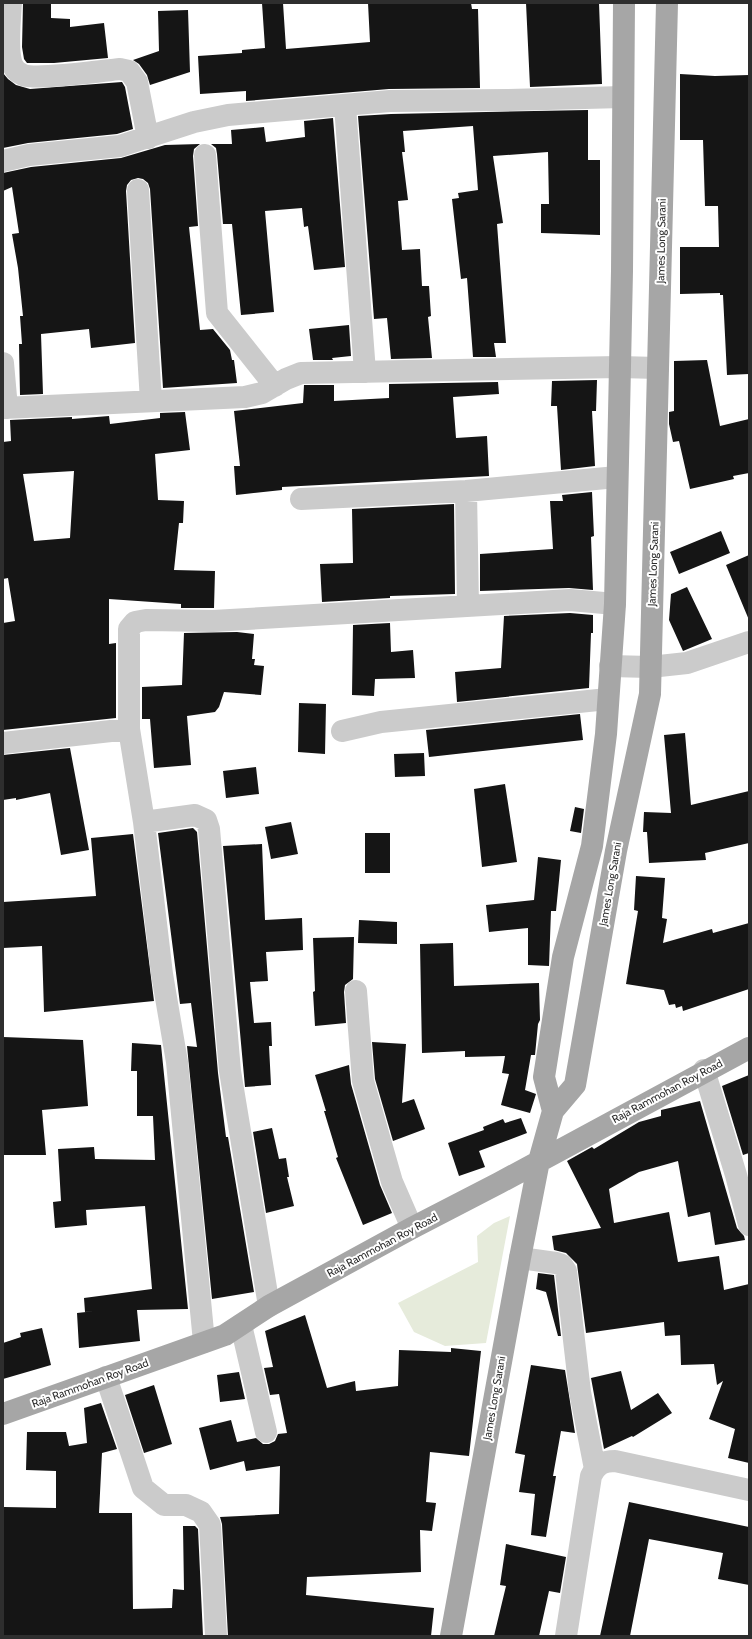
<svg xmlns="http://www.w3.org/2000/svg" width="752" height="1639" font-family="Cabin,sans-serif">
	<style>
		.green { fill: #e6ebdb }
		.building { fill: #151515; fill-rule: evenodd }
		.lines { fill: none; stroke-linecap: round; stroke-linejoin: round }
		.minor { stroke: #cbcbcb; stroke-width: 22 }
		.major { stroke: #a6a6a6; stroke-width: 22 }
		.labels { text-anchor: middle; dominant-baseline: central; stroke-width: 4; stroke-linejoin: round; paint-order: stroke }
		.street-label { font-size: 11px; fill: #2e2e2e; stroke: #fff }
	</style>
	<rect width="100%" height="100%" fill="#fff"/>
	<!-- green -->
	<path class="green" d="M 510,1216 L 486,1343 L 445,1346 L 414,1332 L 398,1303 L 478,1262 L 477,1236 L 494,1223 Z"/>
	<!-- building -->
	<path class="building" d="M 23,3 L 51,3 L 51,18 L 70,19 L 70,27 L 104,23 L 108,58 L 54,63 L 27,63 L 24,59 L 22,47 Z
		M 262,3 L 283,3 L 286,49 L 370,42 L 368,3 L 471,3 L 472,9 L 478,9 L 480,88 L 389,89 L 246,101 L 246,91 L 200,94 L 198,56 L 242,53 L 242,50 L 265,48 Z
		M 526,3 L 599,3 L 602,84 L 530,87 Z
		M 188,10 L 190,72 L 150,85 L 147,75 L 139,64 L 133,60 L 159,51 L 158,11 Z
		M 3,73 L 8,79 L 16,85 L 30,89 L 122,82 L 125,87 L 133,129 L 117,134 L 28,143 L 3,148 Z
		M 680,74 L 715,76 L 749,75 L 749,374 L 727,375 L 723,295 L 720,295 L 720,293 L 680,294 L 680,247 L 719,247 L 718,206 L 705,206 L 703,140 L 680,140 Z
		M 588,110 L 588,160 L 600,160 L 600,235 L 541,233 L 541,204 L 549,204 L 548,152 L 493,156 L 503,223 L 497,224 L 506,343 L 494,343 L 496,357 L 473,357 L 467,278 L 461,279 L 452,199 L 459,198 L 458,193 L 478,190 L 473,126 L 403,131 L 405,152 L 402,152 L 408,200 L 398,201 L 402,250 L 420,249 L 422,286 L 429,286 L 431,316 L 428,317 L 432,358 L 391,359 L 387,318 L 374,319 L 358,116 L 391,114 Z
		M 333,118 L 345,267 L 314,270 L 308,226 L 304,227 L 302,208 L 265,211 L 274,312 L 241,315 L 232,224 L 223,224 L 217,154 L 216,148 L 211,144 L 232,144 L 231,130 L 264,127 L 266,142 L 305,137 L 304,121 Z
		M 200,144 L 194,149 L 193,156 L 198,226 L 189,227 L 200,330 L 213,329 L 230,350 L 232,360 L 234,360 L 237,383 L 163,388 L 150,189 L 148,183 L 143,179 L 138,178 L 131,180 L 127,185 L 126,191 L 135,343 L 91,348 L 89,329 L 41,334 L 43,394 L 20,395 L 19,344 L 22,344 L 20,316 L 23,316 L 18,268 L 12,234 L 19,233 L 12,187 L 3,191 L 3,173 L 31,167 L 121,158 L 165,145 Z
		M 349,325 L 351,356 L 332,358 L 333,360 L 313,360 L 309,329 Z
		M 707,360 L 720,426 L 749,419 L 749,473 L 733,476 L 734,479 L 690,489 L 679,441 L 673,442 L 669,424 L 669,412 L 674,411 L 674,361 Z
		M 597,380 L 596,411 L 592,411 L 595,466 L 561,470 L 557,406 L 551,406 L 552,381 Z
		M 498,382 L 499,394 L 453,397 L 456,438 L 487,436 L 489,476 L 282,487 L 282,490 L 236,495 L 234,466 L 240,466 L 234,411 L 303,403 L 304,385 L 334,385 L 334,401 L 389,398 L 389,384 Z
		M 185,412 L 190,450 L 155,454 L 158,500 L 184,501 L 183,523 L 179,523 L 174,570 L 215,571 L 214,608 L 181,608 L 181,604 L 109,599 L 109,644 L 116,643 L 116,718 L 3,730 L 3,623 L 15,621 L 8,578 L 3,579 L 3,442 L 11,441 L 10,420 L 72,417 L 72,419 L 109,416 L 110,424 L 160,418 L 160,413 ZM 74,471 L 70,538 L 34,541 L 23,474 Z
		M 592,492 L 594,536 L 591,537 L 593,590 L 569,588 L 480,591 L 480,554 L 553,549 L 550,501 L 563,501 L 562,495 Z
		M 454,504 L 455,594 L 390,596 L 390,598 L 322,602 L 320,564 L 353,563 L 352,509 Z
		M 721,531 L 730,553 L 679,574 L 670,552 Z
		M 749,555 L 749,620 L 726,565 Z
		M 687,587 L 712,639 L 683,651 L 669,620 L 671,594 Z
		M 570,613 L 593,615 L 593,633 L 591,633 L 589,688 L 457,702 L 455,672 L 501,668 L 504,616 Z
		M 390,623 L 391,652 L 413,650 L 415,678 L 375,679 L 374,696 L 352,695 L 353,625 Z
		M 237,632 L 254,634 L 252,659 L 255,659 L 254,665 L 264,666 L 261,695 L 224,692 L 219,707 L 215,712 L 187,716 L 191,765 L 154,768 L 150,719 L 142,719 L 142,687 L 182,685 L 184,633 Z
		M 299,703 L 326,704 L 325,754 L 298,752 Z
		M 580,714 L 583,740 L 429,757 L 426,730 Z
		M 685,733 L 691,805 L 749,791 L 749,843 L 705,853 L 706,860 L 649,863 L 647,832 L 643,832 L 644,812 L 671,813 L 664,735 Z
		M 70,748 L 89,850 L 61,855 L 50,793 L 16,800 L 16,798 L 3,800 L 3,755 Z
		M 424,753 L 425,776 L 395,777 L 394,754 Z
		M 256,767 L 259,794 L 226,798 L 223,771 Z
		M 505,784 L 517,862 L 482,867 L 474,789 Z
		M 575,807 L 584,809 L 581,833 L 570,831 Z
		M 291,822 L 298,854 L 271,859 L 265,827 Z
		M 193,828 L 197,832 L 218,1073 L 226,1137 L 228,1137 L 254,1292 L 212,1299 L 187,1046 L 197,1047 L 191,1003 L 180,1004 L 158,833 Z
		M 365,833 L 390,833 L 390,873 L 365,873 Z
		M 133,834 L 154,1001 L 44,1012 L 42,946 L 3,948 L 3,902 L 96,896 L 91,838 Z
		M 262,844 L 265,920 L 302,918 L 303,950 L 266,952 L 268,981 L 250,982 L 254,1023 L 271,1022 L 272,1046 L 269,1046 L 271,1085 L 245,1087 L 223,846 Z
		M 538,857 L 561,860 L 556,911 L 551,911 L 549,966 L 528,965 L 528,928 L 489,932 L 486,905 L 534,900 Z
		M 636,876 L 665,878 L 662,918 L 667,919 L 663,943 L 712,929 L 713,933 L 749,923 L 749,989 L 683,1011 L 682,1006 L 676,1008 L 675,1004 L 669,1005 L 664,990 L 626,984 L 638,911 L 634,910 Z
		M 359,920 L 397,922 L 397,944 L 358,943 Z
		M 354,937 L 353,979 L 345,985 L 344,992 L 346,1023 L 315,1026 L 313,992 L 315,991 L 313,938 Z
		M 453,943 L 454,986 L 539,983 L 540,1020 L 538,1024 L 535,1055 L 531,1055 L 525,1090 L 536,1094 L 530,1113 L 501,1105 L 509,1074 L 502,1073 L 505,1056 L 465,1057 L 465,1051 L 422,1053 L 420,944 Z
		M 3,1037 L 83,1040 L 88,1106 L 42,1110 L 46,1155 L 3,1155 Z
		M 372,1042 L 406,1044 L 402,1103 L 414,1099 L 425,1129 L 393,1141 L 375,1079 Z
		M 132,1043 L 161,1045 L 188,1309 L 137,1310 L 140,1341 L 79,1348 L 77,1313 L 95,1311 L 85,1312 L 84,1298 L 152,1289 L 145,1206 L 86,1210 L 87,1225 L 55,1228 L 53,1202 L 61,1201 L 58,1149 L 94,1147 L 95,1159 L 155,1160 L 153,1116 L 137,1116 L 137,1071 L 131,1071 Z
		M 349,1065 L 351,1084 L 380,1185 L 392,1213 L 363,1225 L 336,1158 L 338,1157 L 324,1111 L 326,1111 L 315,1075 Z
		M 749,1075 L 749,1153 L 743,1155 L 722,1086 Z
		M 700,1101 L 737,1228 L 744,1236 L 745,1240 L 715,1245 L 710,1212 L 688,1217 L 678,1161 L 639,1172 L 609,1189 L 614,1223 L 669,1212 L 678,1262 L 719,1256 L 724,1290 L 749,1284 L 749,1463 L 728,1458 L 735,1429 L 709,1419 L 723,1381 L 717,1385 L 714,1364 L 681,1365 L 680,1335 L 665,1336 L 664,1322 L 586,1333 L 577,1264 L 566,1253 L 554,1250 L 552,1236 L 601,1228 L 567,1161 L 592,1147 L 594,1149 L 639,1122 L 661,1116 L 661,1110 Z
		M 521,1118 L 527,1133 L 479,1151 L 485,1167 L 459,1176 L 448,1143 L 484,1130 L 483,1127 L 503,1119 L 505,1123 Z
		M 272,1128 L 279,1159 L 286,1158 L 289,1177 L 287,1177 L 294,1206 L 266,1213 L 253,1132 Z
		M 538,1273 L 554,1275 L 561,1336 L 558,1336 L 546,1292 L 536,1289 Z
		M 305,1315 L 327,1388 L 355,1381 L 356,1391 L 398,1386 L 399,1350 L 451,1352 L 451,1348 L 481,1351 L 469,1456 L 430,1452 L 426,1502 L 436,1503 L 432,1531 L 420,1530 L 421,1572 L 307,1577 L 306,1595 L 434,1608 L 431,1636 L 228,1636 L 222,1524 L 220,1517 L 279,1514 L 280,1466 L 246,1471 L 244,1461 L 210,1470 L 199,1428 L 231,1420 L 237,1442 L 256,1438 L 263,1444 L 269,1444 L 275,1441 L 278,1434 L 287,1433 L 279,1394 L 270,1395 L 264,1368 L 273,1367 L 265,1331 Z
		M 42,1328 L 51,1365 L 3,1379 L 3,1343 L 21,1337 L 20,1333 Z
		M 531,1365 L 565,1370 L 575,1433 L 561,1431 L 553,1476 L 556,1476 L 546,1537 L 531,1535 L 535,1494 L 519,1492 L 525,1455 L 515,1453 Z
		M 621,1371 L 631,1410 L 658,1393 L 672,1413 L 633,1437 L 632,1436 L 604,1449 L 591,1378 Z
		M 239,1372 L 245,1399 L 220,1402 L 217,1375 Z
		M 154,1385 L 172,1444 L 144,1453 L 125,1395 Z
		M 101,1403 L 117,1449 L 102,1453 L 99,1513 L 132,1513 L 133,1609 L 172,1608 L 173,1589 L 184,1590 L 183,1526 L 195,1526 L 198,1529 L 203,1636 L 3,1636 L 4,1507 L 56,1508 L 56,1471 L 26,1470 L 27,1432 L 66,1432 L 69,1446 L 87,1443 L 84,1408 Z
		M 629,1502 L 749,1527 L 749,1585 L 718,1579 L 723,1553 L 649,1539 L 630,1636 L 600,1636 Z
		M 506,1544 L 566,1557 L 560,1593 L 549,1591 L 539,1636 L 494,1636 L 506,1586 L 500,1585 Z"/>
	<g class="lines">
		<!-- minor -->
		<path class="minor" d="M 11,3 C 10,17 6,59 15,69 C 16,71 21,74 23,75 C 38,80 100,71 120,69 L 129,71 L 137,82 L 148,138
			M 345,106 L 365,372
			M 205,155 L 217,313 L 275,386
			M 3,161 L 29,155 L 120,146 L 194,122 L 228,115 L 390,101 L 507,100 L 623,97
			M 138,190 L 151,401
			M 3,363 L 7,408
			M 3,408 L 245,397 L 262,393 L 286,379 L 301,373 L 619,367 L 658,368
			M 466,491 L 468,606
			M 301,499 L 466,491 L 617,477
			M 610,666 L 650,667 L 687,663 L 749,642
			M 342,731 L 381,722 L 608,699
			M 3,743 L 129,729
			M 144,822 L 195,815 L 206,820 L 209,829 L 230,1071 L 269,1306
			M 356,991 L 363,1081 L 392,1182 L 412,1228
			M 704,1070 L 736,1175 L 749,1225
			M 520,1258 L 556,1263 L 562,1265 L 566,1271 L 580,1392 L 595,1469
			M 241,1325 L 266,1432
			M 204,1342 L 177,1062 L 162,974 L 144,822 L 129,729 L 129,629 L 135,622 L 146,620 L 213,621 L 570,600 L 615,604
			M 106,1377 L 143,1488 L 164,1505 L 186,1505 L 201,1512 L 210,1525 L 216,1636
			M 566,1636 L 591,1476 C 596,1465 603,1461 615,1461 L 749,1490"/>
		<!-- major -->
		<path class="major" d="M 553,1111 L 575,1085 L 616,851 L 650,694 L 667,3
			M 3,1414 L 225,1335 L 269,1306 L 412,1228 L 499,1183 L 749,1048
			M 451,1636 L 520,1258 L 539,1161 L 553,1111 L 544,1077 L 563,957 L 592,846 L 606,734 L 615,604 L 622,271 L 624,3"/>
	</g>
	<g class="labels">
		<!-- street labels -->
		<g class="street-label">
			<text transform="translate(661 241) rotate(-89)">James Long Sarani</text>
			<text transform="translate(653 564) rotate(-88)">James Long Sarani</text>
			<text transform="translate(610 884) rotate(-80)">James Long Sarani</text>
			<text transform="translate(667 1091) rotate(-28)">Raja Rammohan Roy Road</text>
			<text transform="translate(382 1245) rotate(-28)">Raja Rammohan Roy Road</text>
			<text transform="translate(90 1383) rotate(-20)">Raja Rammohan Roy Road</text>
			<text transform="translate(494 1398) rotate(-80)">James Long Sarani</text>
		</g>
	</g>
	<!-- border -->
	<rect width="752" height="1639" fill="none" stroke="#2e2e2e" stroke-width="8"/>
</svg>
